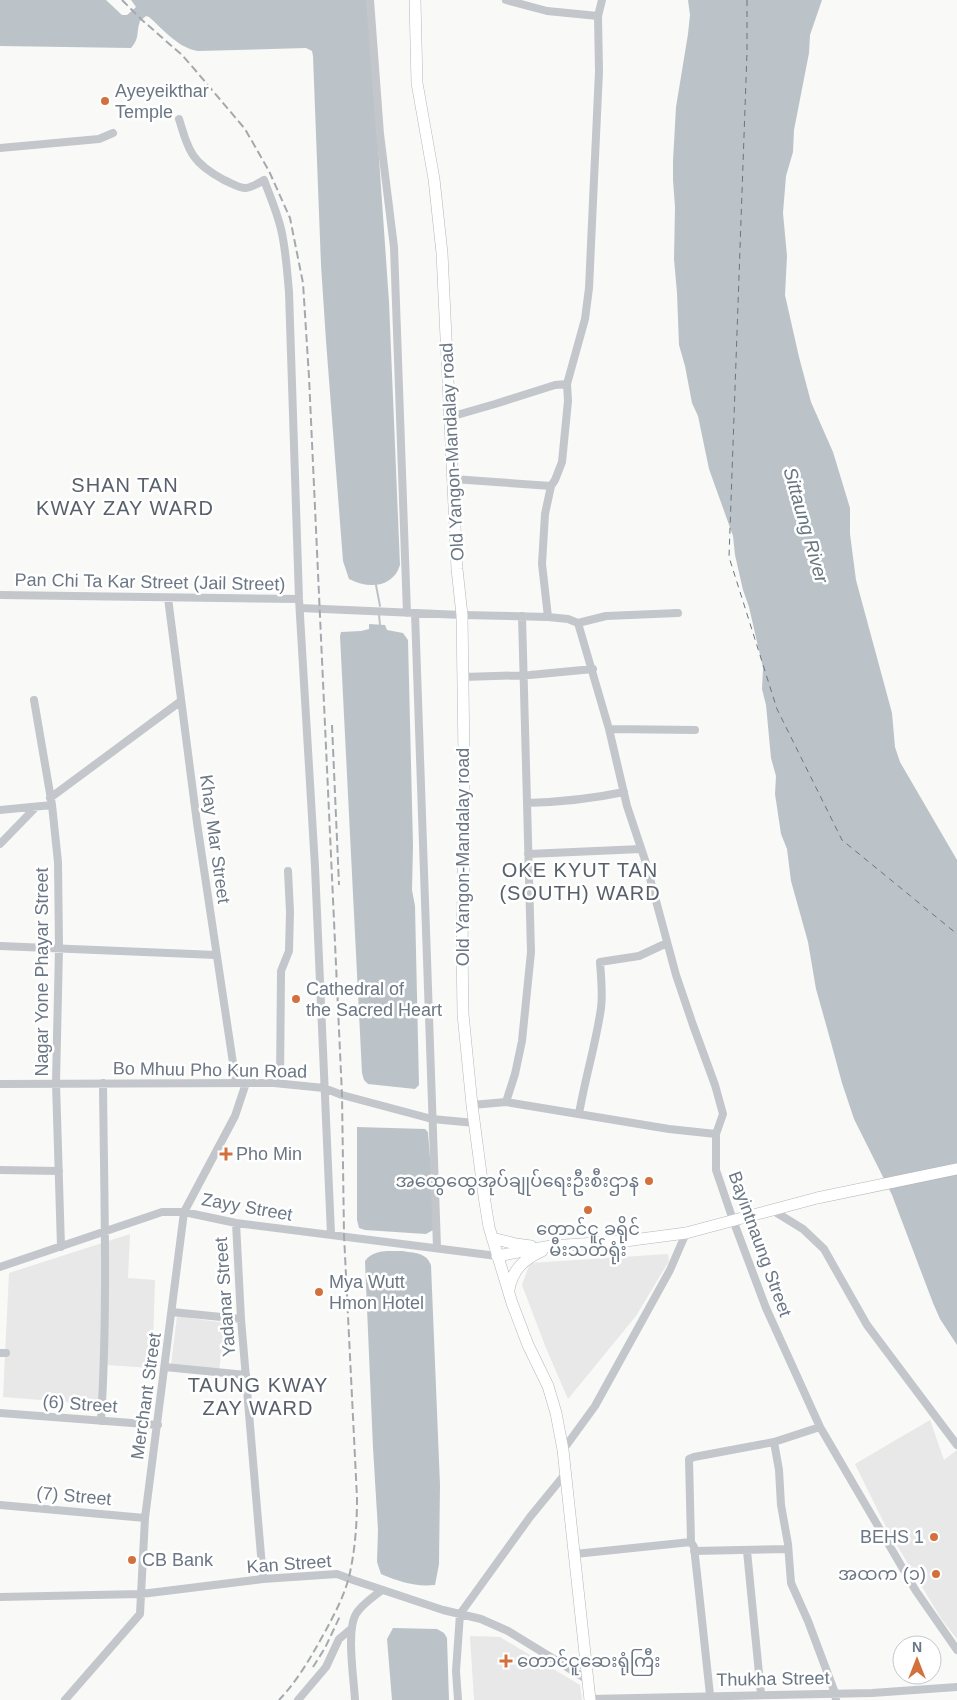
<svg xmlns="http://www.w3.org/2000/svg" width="957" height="1700" font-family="Arial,'Noto Sans Myanmar',sans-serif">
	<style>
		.built { fill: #e7e8e7 }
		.water { fill: #bbc3c9 }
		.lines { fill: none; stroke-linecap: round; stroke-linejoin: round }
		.stream { stroke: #bbc3c9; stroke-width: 2 }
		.ferry { stroke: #677780; stroke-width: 1; stroke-dasharray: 6 5; stroke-linecap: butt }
		.highway-casing { stroke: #b4b7bb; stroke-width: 12 }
		.minor { stroke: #c3c6ca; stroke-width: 8 }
		.highway { stroke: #fff; stroke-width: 11 }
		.rail { stroke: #a5a9af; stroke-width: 2; stroke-dasharray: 8 4; stroke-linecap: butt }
		.poi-dot { fill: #d3713e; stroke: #fff; stroke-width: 2 }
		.labels { text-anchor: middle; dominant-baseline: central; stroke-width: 5; stroke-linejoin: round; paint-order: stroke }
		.poi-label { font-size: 18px; fill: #6b7785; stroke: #fff; text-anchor: start }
		.street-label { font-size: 18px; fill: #6b7785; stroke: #fff }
		.water-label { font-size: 19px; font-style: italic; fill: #677780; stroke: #fff }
		.quarter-label { font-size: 20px; letter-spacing: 1px; fill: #58616b; stroke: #fff }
	</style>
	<rect width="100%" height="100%" fill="#f9f9f7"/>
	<!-- built -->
	<path class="built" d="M 130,1234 L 128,1278 L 155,1280 L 152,1368 L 107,1365 L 105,1405 L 3,1397 L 9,1273 Z
		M 668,1254 L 669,1261 L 636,1316 L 568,1399 L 546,1348 L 522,1285 L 530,1263 Z
		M 177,1316 L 225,1323 L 219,1371 L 171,1365 Z
		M 930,1420 L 944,1460 L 957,1450 L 957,1639 L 942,1620 L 887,1529 L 855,1464 Z
		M 470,1636 L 500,1637 L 580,1685 L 582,1700 L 474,1700 Z"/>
	<!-- water -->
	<path class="water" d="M 0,0 L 106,0 L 122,15 L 127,15 L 136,7 L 131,0 L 368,0 L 389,302 L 400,565 C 393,588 368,589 349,579 L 343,561 L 326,341 L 321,265 L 313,56 L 312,51 L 306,48 L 198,51 C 178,48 164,30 149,17 L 146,16 L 140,21 C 136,33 140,38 131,48 L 0,46 Z
		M 688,0 L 822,0 L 810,35 L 809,53 L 794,130 L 793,152 L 786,176 L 783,213 L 787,256 L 785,295 L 799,357 L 811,402 L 833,452 L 850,508 L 850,534 L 856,580 L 892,713 L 895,747 L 900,762 L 957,860 L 957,1345 L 940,1319 L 933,1303 L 892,1195 L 854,1119 L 842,1083 L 827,1028 L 816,989 L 808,942 L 791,881 L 787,849 L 781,834 L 775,794 L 776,776 L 771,758 L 766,705 L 762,689 L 763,668 L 749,607 L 743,590 L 735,555 L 733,536 L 709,469 L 698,416 L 692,403 L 685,366 L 679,345 L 677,293 L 674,259 L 675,207 L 673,180 L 673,161 L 676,107 L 688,34 L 690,15 Z
		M 369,624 L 385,625 L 387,630 L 403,633 L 408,640 L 413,845 L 412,890 L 415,906 L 419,1085 L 415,1089 L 368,1084 L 364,1080 L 362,1073 L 340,636 L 341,632 L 361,631 L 369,629 Z
		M 357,1127 L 425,1129 L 428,1132 L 435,1223 L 433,1230 L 426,1234 L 365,1230 L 359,1228 L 357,1220 Z
		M 402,1251 C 414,1253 426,1252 431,1265 L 440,1485 L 439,1564 L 435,1585 C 415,1587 400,1582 381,1574 L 377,1562 L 378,1530 L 373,1448 L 365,1261 C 373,1249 389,1251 402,1251 Z
		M 393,1628 L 437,1629 L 444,1633 L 447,1638 L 449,1700 L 392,1700 L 387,1639 Z"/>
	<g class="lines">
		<!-- stream -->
		<path class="stream" d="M 376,585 L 380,606
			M 379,615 L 380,625"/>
		<!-- ferry -->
		<path class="ferry" d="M 747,0 L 747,52 L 729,557 L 777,709 L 842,840 L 957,934"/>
		<defs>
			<path id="highway" d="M 415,0 L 417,83 L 434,179 L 442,253 L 457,569 L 462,615 L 464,757 L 464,841 L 462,947 L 463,1014 L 472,1105 L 484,1196 L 489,1227 L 512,1303 L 528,1345 L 548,1386 L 556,1413 L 563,1450 L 590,1700
				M 492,1238 L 516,1244 L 531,1246
				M 497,1256 L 551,1246 L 625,1241 L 686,1233 L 817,1198 L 957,1169
				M 509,1290 C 512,1270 524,1259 542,1251"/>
		</defs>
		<!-- highway casing -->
		<use href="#highway" class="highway-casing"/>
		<!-- minor -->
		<path class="minor" d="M 370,0 L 380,134 L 394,247 L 407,613
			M 506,0 L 547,11 L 598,16 L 602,0
			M 179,119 C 189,152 192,163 224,180 C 244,189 244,192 264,180 C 270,196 277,212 281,229 C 286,250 287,271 289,292 L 299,599 L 315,867 L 331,1234
			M 0,148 L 99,139 L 113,133
			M 450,417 L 495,404 L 555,385 L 567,384
			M 453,479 L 551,486
			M 0,595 L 299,599
			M 168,598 L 197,823 L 236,1083
			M 300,608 L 462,615 L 548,617 L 568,619 L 578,623 L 606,616 L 678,613
			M 415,613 L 437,1247
			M 548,617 L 542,564 L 545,514 L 551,486 L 555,480 L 562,462 L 568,401 L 567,384 L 585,319 L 589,288 L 599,71 L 598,16
			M 578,623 L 609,729 L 627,806 L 645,860 L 676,975 L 693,1025 L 715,1085 L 723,1114 L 716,1134 L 716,1170 L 733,1220 L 766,1308 L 820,1427 L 916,1591 L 957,1650
			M 463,677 L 530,675 L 593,669
			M 34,700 L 52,805 L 58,862 L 59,948 L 56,1083 L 61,1247
			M 609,729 L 695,730
			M 50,798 L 181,701
			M 527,803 C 560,802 591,799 624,792
			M 0,810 L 52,805
			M 0,844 L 36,807
			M 528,854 L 641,849
			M 0,946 L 216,955
			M 280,1083 L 281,971 L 289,951 L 290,912 L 288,871
			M 0,1084 L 274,1083 L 324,1088 L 342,1095 L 432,1119 L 475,1123
			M 506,1102 L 515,1074 L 522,1041 L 531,952 L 522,616
			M 472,1105 L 506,1102 L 669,1129 L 716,1134
			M 579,1114 C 585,1078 596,1044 601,1008 C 603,994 601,977 600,962 L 639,956 L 667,943
			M 0,1170 L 59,1171
			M 772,1210 L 803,1229 L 824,1249 L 867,1325 L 957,1445
			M 236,1223 L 241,1319 L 263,1579
			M 0,1267 L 162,1212 L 184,1212 L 236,1223 L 497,1256
			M 172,1312 L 241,1319
			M 0,1353 L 6,1353
			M 165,1367 L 246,1375
			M 0,1413 L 158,1425
			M 101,1421 C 108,1308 104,1196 103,1083
			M 774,1442 L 779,1470 L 781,1505 L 788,1544 L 791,1583 L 808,1621 L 835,1693 L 836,1700
			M 563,1450 L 595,1406 L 670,1270 L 686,1233
			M 0,1505 L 145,1518
			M 694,1551 L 788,1549
			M 747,1551 L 761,1694
			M 575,1554 L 691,1542
			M 0,1597 L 141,1594 L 263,1579 L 337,1574 L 353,1580 L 443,1610 L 481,1619 L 508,1631 L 588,1680
			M 710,1695 L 698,1583 L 694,1547 L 691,1542 L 689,1459 L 694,1457 L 774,1442 L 820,1427
			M 590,1699 L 872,1693 L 957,1687
			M 65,1700 L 140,1614 L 145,1518 L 184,1212 L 235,1116 L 246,1083
			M 298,1700 L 326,1667 L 339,1639 L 351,1629
			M 355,1700 C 354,1680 346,1630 356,1614 C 361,1605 373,1597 382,1590
			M 458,1700 L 456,1671 L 460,1614 L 530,1517 L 566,1473"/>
		<!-- highway -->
		<use href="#highway" class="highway"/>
		<!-- rail -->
		<path class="rail" d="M 122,0 L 142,20 L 182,55 L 196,71 L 245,129 L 269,171 L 290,218 L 303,283 L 309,377 L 342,1095 L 344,1235 L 357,1498 C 357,1525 355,1551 349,1577 C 344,1596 335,1613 326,1630 C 312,1655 299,1679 279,1700
			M 332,725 L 339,885
			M 313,1667 L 325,1648 L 341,1614"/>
	</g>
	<!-- markers -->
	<g class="poi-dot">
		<circle cx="105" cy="101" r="5"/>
		<circle cx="296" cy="999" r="5"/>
		<path d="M223.5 1146.5h5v5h5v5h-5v5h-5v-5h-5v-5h5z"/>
		<circle cx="649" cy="1181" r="5"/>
		<circle cx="588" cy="1210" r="5"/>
		<circle cx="319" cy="1292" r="5"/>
		<circle cx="934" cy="1537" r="5"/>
		<circle cx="132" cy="1560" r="5"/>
		<circle cx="936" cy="1574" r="5"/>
		<path d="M503.5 1653.5h5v5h5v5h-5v5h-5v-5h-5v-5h5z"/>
	</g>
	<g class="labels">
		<!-- poi labels -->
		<g class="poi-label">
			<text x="115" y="91">Ayeyeikthar<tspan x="115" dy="21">Temple</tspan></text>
			<text x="306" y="989">Cathedral of<tspan x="306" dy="21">the Sacred Heart</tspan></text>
			<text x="236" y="1154">Pho Min</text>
			<text x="639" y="1181" text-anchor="end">အထွေထွေအုပ်ချုပ်ရေးဦးစီးဌာန</text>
			<text x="588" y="1229" text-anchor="middle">တောင်ငူ ခရိုင်<tspan x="588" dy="21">မီးသတ်ရုံး</tspan></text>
			<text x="329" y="1282">Mya Wutt<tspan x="329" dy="21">Hmon Hotel</tspan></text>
			<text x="924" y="1537" text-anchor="end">BEHS 1</text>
			<text x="142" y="1560">CB Bank</text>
			<text x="926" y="1574" text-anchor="end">အထက (၁)</text>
			<text x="517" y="1661">တောင်ငူဆေးရုံကြီး</text>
		</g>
		<!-- street labels -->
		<g class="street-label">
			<text transform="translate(452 452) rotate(-93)">Old Yangon-Mandalay road</text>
			<text transform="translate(150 582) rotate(1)">Pan Chi Ta Kar Street (Jail Street)</text>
			<text transform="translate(215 839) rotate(82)">Khay Mar Street</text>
			<text transform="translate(463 857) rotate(-90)">Old Yangon-Mandalay road</text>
			<text transform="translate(42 972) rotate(-90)">Nagar Yone Phayar Street</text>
			<text transform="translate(210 1070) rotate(1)">Bo Mhuu Pho Kun Road</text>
			<text transform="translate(247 1207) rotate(10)">Zayy Street</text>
			<text transform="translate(760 1244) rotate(70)">Bayintnaung Street</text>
			<text transform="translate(225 1297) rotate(-94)">Yadanar Street</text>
			<text transform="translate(146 1396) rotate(-82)">Merchant Street</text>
			<text transform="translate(80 1404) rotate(4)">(6) Street</text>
			<text transform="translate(74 1496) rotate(5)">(7) Street</text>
			<text transform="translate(289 1564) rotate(-4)">Kan Street</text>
			<text transform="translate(773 1679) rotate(-1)">Thukha Street</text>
		</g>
		<!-- water labels -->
		<g class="water-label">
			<text transform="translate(806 525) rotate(74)">Sittaung River</text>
		</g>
		<!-- quarter labels -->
		<g class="quarter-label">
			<text x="125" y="485">SHAN TAN<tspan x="125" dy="23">KWAY ZAY WARD</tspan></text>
			<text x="580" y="870">OKE KYUT TAN<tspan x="580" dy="23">(SOUTH) WARD</tspan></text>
			<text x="258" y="1385">TAUNG KWAY<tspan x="258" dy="23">ZAY WARD</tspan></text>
		</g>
	</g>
	<!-- north arrow -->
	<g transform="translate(917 1660)"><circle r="24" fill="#ffffff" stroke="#c4c9ce"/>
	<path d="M0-4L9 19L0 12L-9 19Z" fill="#d3713e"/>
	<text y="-8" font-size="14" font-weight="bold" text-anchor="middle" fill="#6b7785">N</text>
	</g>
</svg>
